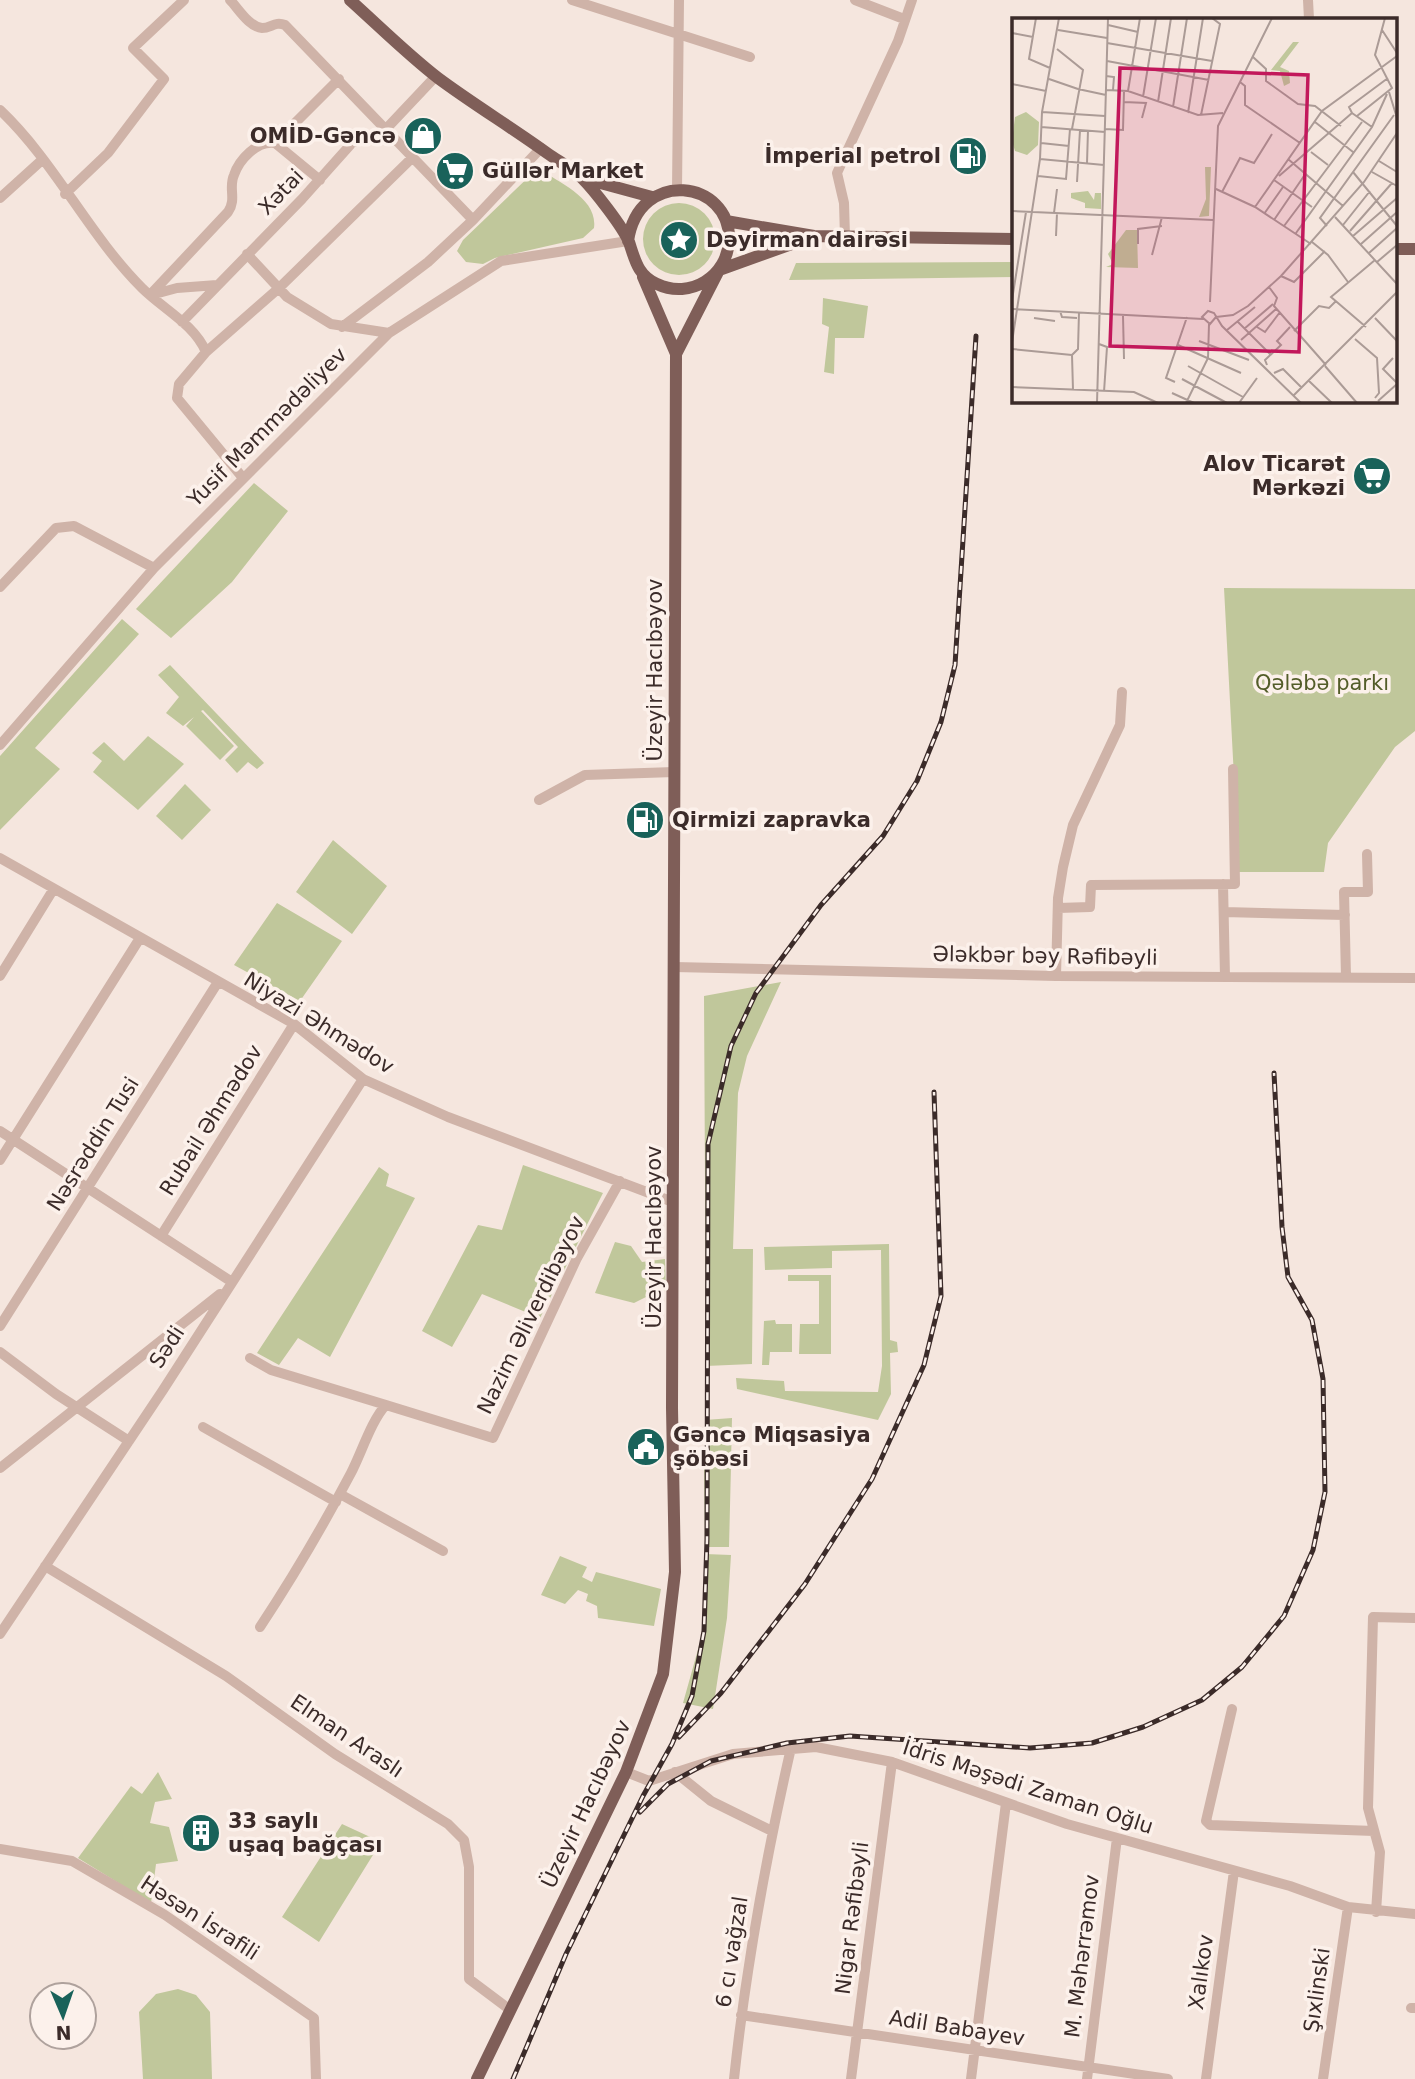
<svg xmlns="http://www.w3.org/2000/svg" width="1415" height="2079" font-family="'DejaVu Sans',sans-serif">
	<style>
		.green { fill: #c0c79b }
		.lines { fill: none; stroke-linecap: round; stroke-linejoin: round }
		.minor { stroke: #cfb3a8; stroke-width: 10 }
		.major { stroke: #7f5e58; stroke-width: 12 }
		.rail-casing { stroke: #3b2b29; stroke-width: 5 }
		.rail { stroke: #fcf1eb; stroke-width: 2.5; stroke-dasharray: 8; stroke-linecap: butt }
		.labels { text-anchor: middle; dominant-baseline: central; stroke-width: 7; stroke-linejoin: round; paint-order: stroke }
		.poi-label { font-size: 21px; font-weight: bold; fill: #3b2b29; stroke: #fcf1eb; text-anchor: start }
		.street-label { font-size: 21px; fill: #3b2b29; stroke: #fcf1eb }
		.park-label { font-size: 21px; fill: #535d29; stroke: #fcf1eb }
		.inset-road { fill: none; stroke: #ab9b96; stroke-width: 2 }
		.view { fill: #c2185b; fill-opacity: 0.15; stroke: #c2185b; stroke-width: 3.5 }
		.inset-edge { fill: none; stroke: #3b2b29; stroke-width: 3.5 }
	</style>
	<rect width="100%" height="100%" fill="#f5e6de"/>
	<!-- green -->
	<path class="green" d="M 538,168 C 559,183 598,198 594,228 L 583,238 L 495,258 L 483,264 L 466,262 L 457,251 L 463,240 Z
		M643 239a36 36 0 1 1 72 0a36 36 0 1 1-72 0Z
		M 1014,262 L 1014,277 L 789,280 L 796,263 Z
		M 823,298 L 868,306 L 864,338 L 835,338 L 834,374 L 824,372 L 829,327 L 822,324 Z
		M 254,483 L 288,511 L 232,582 L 171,638 L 136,609 Z
		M 1224,588 L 1415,589 L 1415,731 L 1395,747 L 1328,843 L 1324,872 L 1239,872 Z
		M 122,619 L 139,634 L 35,748 L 60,769 L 0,830 L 0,756 Z
		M 170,665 L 264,763 L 257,769 L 248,762 L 237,773 L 225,760 L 238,747 L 203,710 L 201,711 L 234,746 L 220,760 L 186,726 L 194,717 L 183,726 L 166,713 L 179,697 L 158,675 Z
		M 148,736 L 184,764 L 138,810 L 93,772 L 102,761 L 92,753 L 104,742 L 124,761 Z
		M 185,784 L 211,810 L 182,840 L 156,816 Z
		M 333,840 L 387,886 L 352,934 L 296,892 Z
		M 277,903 L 342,941 L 300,1001 L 234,965 Z
		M 781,982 L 747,1056 L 738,1093 L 733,1249 L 753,1249 L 752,1364 L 706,1366 L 704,996 Z
		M 523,1165 L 603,1193 L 540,1318 L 482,1294 L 452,1347 L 422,1331 L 478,1225 L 502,1230 Z
		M 379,1167 L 389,1174 L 386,1186 L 415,1198 L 330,1357 L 298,1338 L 279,1365 L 257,1353 Z
		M 615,1242 L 631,1246 L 642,1262 L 665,1259 L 666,1290 L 658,1294 L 651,1282 L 646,1297 L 634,1303 L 595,1293 Z
		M 889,1244 L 890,1340 L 897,1342 L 898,1352 L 890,1353 L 891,1394 L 878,1420 L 737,1389 L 736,1378 L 784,1381 L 785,1391 L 878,1392 L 882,1366 L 881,1250 L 832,1251 L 832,1268 L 765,1270 L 764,1247 Z
		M 788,1275 L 831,1275 L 831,1354 L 799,1354 L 800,1324 L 819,1324 L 819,1281 L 788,1281 Z
		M 775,1320 L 776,1324 L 792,1324 L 792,1352 L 770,1352 L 769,1365 L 762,1365 L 764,1321 Z
		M 732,1418 L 731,1462 L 705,1461 L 705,1420 Z
		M 704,1466 L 731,1466 L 729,1547 L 705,1547 Z
		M 705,1554 L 731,1555 L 727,1618 L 713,1709 L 683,1703 L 704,1628 Z
		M 560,1556 L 587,1567 L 582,1577 L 592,1582 L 596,1572 L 661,1589 L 654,1626 L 598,1618 L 597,1606 L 586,1601 L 588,1594 L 578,1590 L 565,1604 L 541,1595 Z
		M 158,1772 L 172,1799 L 155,1802 L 150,1823 L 169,1827 L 178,1861 L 156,1864 L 151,1903 L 78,1858 L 131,1786 L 142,1794 Z
		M 342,1824 L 381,1842 L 319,1942 L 282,1917 Z
		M 178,1989 L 196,1995 L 210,2012 L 212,2079 L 143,2079 L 139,2012 L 156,1994 Z"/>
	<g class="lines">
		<!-- minor -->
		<path class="minor" d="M 230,0 C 238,8 249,27 262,28 C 271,28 275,21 285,25 L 473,220
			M 572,0 L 750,57
			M 855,0 L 904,19
			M 1308,0 L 1309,19
			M 0,110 C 55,162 88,234 142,288 C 163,309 194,324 206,352 L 179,384 L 177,398 L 243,478
			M 275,143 L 339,79
			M 677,190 L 679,0
			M 65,194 L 108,153 L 164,79 L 133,48 L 184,0
			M 0,198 L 42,160
			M 845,237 L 844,203 L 837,173 L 898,41 L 912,0
			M 247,254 L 287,297 L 331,324 L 389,333
			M 150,295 L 228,212 C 237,199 228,188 234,175 C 239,160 257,140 275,143 L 320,180
			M 151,295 L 177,288 L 217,285
			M 182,322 L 302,199 L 352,143 L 386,129 L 436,76
			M 342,327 L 428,262 L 473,220 L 541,148
			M 206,352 L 279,288 L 413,157
			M 0,587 L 56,528 L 74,526 L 154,568
			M 0,745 L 154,568 L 389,333 L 501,261 L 628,241
			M 539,800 L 585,775 L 674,772
			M 0,858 L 294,1024 L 363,1079 L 448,1117 L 673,1202
			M 1223,884 L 1225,977
			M 1058,908 L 1090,907 L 1091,885 L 1235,884 L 1233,769
			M 1224,912 L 1345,915
			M 674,967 L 1056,976 L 1415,978
			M 0,976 L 53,890
			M 1056,976 L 1058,898 L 1063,867 L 1073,825 L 1120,725 L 1122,692
			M 1346,977 L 1344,892 L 1368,892 L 1367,854
			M 0,1131 L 232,1282
			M 0,1160 L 140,938
			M 161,1236 L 294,1024
			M 0,1326 L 218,982
			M 0,1352 L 56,1394 L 129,1441
			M 250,1358 L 271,1370 L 386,1405
			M 203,1427 L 336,1502
			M 0,1468 L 220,1294
			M 340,1494 L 443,1551
			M 45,1566 L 226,1676 L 335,1754 L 448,1824 L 464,1840 L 469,1867 L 469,1979 L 509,2009
			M 260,1627 C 293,1577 323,1526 351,1473 C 361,1454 372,1419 386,1405 L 493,1438 L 577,1258 L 620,1181
			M 0,1634 L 163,1390 L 363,1079
			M 1232,1709 L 1206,1821 L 1210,1825 L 1374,1831
			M 626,1772 L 649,1781 L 733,1754 L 816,1747 L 892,1762 L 1067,1824 L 1290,1886 L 1348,1907 L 1415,1914
			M 675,1772 L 711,1801 L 772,1831
			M 0,1849 L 72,1861 L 165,1915 L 314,2018 L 316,2079
			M 1376,1912 L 1380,1852 L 1368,1808 L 1373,1617 L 1415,1618
			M 1411,2008 L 1415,2008
			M 741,2015 L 1168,2079
			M 734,2079 C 746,1967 766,1857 791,1748
			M 851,2079 L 892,1762
			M 971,2079 L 1006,1803
			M 1087,2079 L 1117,1838
			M 1206,2079 L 1234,1871
			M 1323,2079 L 1348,1907"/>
		<!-- major -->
		<path class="major" d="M 350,0 C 379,26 407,54 438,78 C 473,104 511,127 547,153 C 558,161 572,168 582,178 C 594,190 623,227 629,242 C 635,260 638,276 657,284 C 690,300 728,276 729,240 C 731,180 639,167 628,241
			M 582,178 L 652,197
			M 726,221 L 814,236 L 1014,239
			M 1396,249 L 1415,249
			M 643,277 L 676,354 L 719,270 L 814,236
			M 477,2079 L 626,1772 L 663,1674 L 675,1572 L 672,1408 L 676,354"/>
		<defs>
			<path id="rail" d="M 679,1737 L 721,1693 L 805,1584 L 872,1479 L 924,1365 L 941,1296 L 934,1092
				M 640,1812 L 668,1784 L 711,1761 L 787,1743 L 850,1736 L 1030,1748 L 1092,1743 L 1143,1727 L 1202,1700 L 1242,1667 L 1284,1616 L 1313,1550 L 1325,1492 L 1323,1379 L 1312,1320 L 1288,1277 L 1282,1227 L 1274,1073
				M 513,2079 L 566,1954 L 643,1796 L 672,1744 L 692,1696 L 704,1631 L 707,1539 L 708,1144 L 731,1046 L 756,993 L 821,905 L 883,836 L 917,781 L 941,722 L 955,665 L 976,336"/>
		</defs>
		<!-- rail casing -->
		<use href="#rail" class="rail-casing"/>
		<!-- rail -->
		<use href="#rail" class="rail"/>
	</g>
	<!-- icons -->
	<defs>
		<symbol id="shop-disc" viewBox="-11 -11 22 22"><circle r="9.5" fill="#19625a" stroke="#fcf1eb"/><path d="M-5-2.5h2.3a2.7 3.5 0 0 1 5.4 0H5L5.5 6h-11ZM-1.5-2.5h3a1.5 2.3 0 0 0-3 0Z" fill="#fff"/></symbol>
		<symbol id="fuel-disc" viewBox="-11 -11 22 22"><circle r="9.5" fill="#19625a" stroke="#fcf1eb"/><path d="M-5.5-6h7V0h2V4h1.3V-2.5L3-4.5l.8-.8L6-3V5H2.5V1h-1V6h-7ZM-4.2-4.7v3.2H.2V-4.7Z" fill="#fff"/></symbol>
		<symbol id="supermarket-disc" viewBox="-11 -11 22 22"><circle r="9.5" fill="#19625a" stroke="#fcf1eb"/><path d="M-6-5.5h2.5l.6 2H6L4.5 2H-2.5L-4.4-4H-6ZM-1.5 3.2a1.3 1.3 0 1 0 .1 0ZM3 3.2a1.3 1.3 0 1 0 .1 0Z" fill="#fff"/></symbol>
		<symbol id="sight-disc" viewBox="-11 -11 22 22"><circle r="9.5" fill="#19625a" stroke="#fcf1eb"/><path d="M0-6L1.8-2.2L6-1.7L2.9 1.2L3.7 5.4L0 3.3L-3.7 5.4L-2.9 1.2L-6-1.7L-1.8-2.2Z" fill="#fff"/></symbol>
		<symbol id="civic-disc" viewBox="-11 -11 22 22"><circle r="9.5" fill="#19625a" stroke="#fcf1eb"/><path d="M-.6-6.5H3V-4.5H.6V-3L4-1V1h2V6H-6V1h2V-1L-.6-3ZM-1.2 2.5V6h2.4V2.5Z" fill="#fff"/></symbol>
		<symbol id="building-disc" viewBox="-11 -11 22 22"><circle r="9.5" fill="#19625a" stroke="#fcf1eb"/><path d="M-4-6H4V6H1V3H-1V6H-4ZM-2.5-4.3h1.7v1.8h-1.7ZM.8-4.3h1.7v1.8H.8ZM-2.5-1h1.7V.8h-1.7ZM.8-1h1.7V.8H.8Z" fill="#fff"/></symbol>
	</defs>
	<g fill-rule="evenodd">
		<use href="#shop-disc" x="401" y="114" width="44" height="44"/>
		<use href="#fuel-disc" x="946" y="134" width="44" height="44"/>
		<use href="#supermarket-disc" x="433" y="149" width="44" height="44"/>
		<use href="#sight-disc" x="657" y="218" width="44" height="44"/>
		<use href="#supermarket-disc" x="1350" y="454" width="44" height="44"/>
		<use href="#fuel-disc" x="623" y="798" width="44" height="44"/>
		<use href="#civic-disc" x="624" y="1425" width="44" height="44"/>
		<use href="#building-disc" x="179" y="1811" width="44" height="44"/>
	</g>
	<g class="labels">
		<!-- poi labels -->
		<g class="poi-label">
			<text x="396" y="136" text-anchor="end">OMİD-Gəncə</text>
			<text x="941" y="156" text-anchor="end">İmperial petrol</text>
			<text x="482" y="171">Güllər Market</text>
			<text x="706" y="240">Dəyirman dairəsi</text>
			<text x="1345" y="464" text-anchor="end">Alov Ticarət<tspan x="1345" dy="24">Mərkəzi</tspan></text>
			<text x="672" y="820">Qirmizi zapravka</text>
			<text x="673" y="1435">Gəncə Miqsasiya<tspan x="673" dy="24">şöbəsi</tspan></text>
			<text x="228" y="1821">33 saylı<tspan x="228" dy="24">uşaq bağçası</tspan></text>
		</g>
		<!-- street labels -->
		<g class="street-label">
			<text transform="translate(281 192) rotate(-46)">Xətai</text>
			<text transform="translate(267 427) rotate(-45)">Yusif Məmmədəliyev</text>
			<text transform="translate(655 670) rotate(-90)">Üzeyir Hacıbəyov</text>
			<text transform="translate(1045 956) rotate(1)">Ələkbər bəy Rəfibəyli</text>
			<text transform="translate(319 1023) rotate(32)">Niyazi Əhmədov</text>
			<text transform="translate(211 1120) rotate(-58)">Rubail Əhmədov</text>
			<text transform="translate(93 1144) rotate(-58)">Nəsrəddin Tusi</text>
			<text transform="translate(654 1237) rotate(-90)">Üzeyir Hacıbəyov</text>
			<text transform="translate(531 1315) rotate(-64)">Nazim Əliverdibəyov</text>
			<text transform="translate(167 1347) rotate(-57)">Sədi</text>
			<text transform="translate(347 1736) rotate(34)">Elman Araslı</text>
			<text transform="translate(1028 1787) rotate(18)">İdris Məşədi Zaman Oğlu</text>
			<text transform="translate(586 1804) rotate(-65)">Üzeyir Hacıbəyov</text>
			<text transform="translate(200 1918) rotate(33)">Həsən İsrafili</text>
			<text transform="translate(852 1918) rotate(-83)">Nigar Rəfibəyli</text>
			<text transform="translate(732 1952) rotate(-81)">6 cı vağzal</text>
			<text transform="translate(1082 1956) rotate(-83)">M. Məhərrəmov</text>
			<text transform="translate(1201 1972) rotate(-82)">Xalıkov</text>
			<text transform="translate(1317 1990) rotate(-82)">Şıxlinski</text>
			<text transform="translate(957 2028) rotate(9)">Adil Babayev</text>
		</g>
		<!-- park labels -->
		<g class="park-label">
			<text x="1322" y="683">Qələbə parkı</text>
		</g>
	</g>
	<!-- overview -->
	<g transform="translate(1012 18)">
		<rect width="385" height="385" fill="#f5e6de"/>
		<path d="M 281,24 L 287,24 L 268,49 L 277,53 L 278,65 L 272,68 L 268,53 L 259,52 ZM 14,94 L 27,104 L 26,127 L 15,137 L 3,133 L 0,123 L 3,99 ZM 193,149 L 199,149 L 197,198 L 187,199 L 194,181 ZM 76,173 L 82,182 L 83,175 L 89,175 L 89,191 L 73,190 L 73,185 L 59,180 L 59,175 ZM 114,212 L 125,212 L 126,250 L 94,249 L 101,246 L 96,236 Z" fill="#c0c79b"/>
		<path class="inset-road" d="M 24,0 L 17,41 L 38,50M 96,7 L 126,14M 46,12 L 95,20M 370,12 L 385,35M 0,15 L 21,19M 95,25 L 200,43M 45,31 L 71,52 L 60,111M 241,39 L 254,51 L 254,63 L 286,86 L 303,88 L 329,108M 95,43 L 197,62M 94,58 L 102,59 L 101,72M 37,61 L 66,71M 228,64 L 233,68 L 233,87 L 288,125M 0,66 L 34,73M 66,71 L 94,77M 94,72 L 116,73 L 186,97 L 211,95M 116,73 L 128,0M 377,74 L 385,100M 131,79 L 144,0M 112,84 L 134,85 L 130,100M 146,84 L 159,0M 161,89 L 175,0M 30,94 L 93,98M 176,95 L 191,0M 340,95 L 337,89 L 376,60M 340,95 L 360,109M 189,97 L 208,6 L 200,0M 345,98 L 380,70 L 363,37 L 373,0M 303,104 L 341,134M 29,109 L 93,114M 93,111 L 111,112 L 112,73M 29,125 L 57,128M 299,134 L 316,147M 28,141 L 92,147M 276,141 L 331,188M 367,143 L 385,154M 75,145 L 76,112M 341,154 L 385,208M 360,154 L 385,168M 26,158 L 54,161 L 58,111M 267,158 L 340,95M 262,162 L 300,189M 65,164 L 68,112M 204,171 L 243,189 L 299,226M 210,174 L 228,140 L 242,145 L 260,116M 243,189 L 310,93 L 385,38M 0,193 L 201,202M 42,195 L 45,171M 252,196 L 271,169M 323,199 L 385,266M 262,202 L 294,155M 331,207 L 358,173M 272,208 L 350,104M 315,208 L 308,200 L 382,97M 338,213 L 380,165M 284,215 L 360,109 L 375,76M 44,218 L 45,195M 341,218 L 385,180M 300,224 L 316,237 L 336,264M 126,226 L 126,211 L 150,208M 349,226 L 385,194M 357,235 L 385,210M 140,237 L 150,199M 365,244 L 385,227M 269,258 L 282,264 L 313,233M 257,269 L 265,280 L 262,288 L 314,347M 0,282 L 14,194M 198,284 L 206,108 L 260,0M 0,291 L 191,301M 48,293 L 50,299 L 65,300M 111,298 L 112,341M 204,299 L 221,297 L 236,288 L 269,258 L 352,164 L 385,115M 204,299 L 198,306 L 190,299 L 196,293 L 202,295 L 210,308 L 289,385M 22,300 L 43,303M 363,300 L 385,323M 225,303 L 259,337M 245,309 L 253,314 L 268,294M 354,309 L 319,279 L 363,242M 232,311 L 261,286M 215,312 L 243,289M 282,313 L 307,288 L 317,290 L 324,283M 343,321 L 365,340 L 367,375 L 363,380M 229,322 L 264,291M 187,323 L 237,342M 0,324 L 28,141 L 30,94 L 47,0M 87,326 L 95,329 L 92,374M 166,327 L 229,355M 0,331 L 60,337M 381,340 L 371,351 L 385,365M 255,347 L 253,342 L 269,327 L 265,323 L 278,309M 176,348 L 231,379M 313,348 L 345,385M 262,355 L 271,351 L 290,370M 170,361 L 215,385M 297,363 L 320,385M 163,364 L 154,360 L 175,299M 0,369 L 122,374 L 146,385M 61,372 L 60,337 L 66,331 L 67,294M 160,375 L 182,385M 282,377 L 385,274M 366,383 L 385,366M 85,385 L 96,0M 174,385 L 196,340 L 197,306M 227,385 L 245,360"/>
		<path class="view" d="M 108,50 L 296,57 L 287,334 L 98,328 Z"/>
		<rect width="385" height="385" class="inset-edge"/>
	</g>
	<!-- north arrow -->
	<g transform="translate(63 2016) rotate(178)"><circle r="33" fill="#fcf1eb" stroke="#afa29d" stroke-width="2"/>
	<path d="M0-5L12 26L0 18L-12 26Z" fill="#19625a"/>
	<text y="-10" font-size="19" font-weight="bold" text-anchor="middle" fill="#3b2b29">N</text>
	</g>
</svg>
